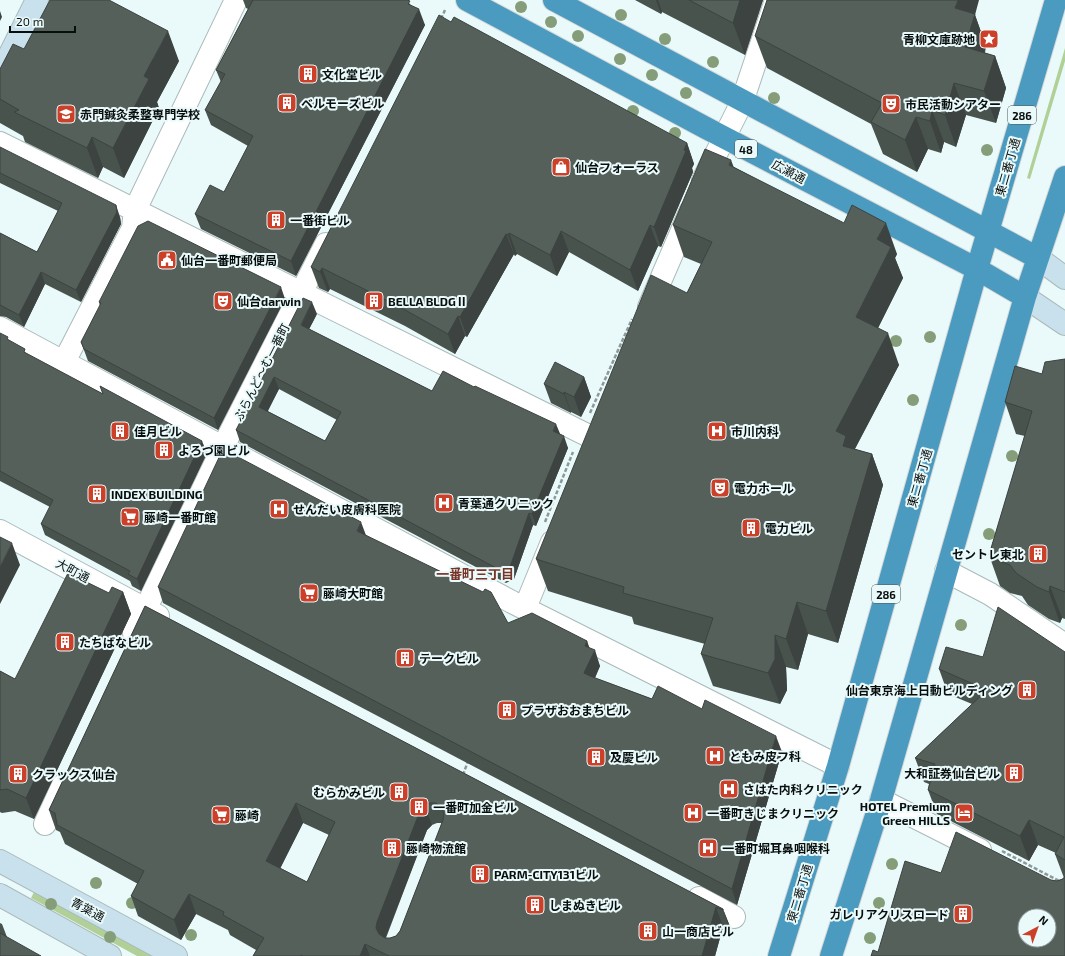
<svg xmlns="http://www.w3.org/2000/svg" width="1065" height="956" font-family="'Exo 2','Noto Sans JP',sans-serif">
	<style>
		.green { fill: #b0d097 }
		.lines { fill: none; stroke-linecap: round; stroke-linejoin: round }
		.street-casing { stroke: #abbaba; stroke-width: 24 }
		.secondary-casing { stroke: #abbaba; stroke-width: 24 }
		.highway-casing { stroke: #d7d8d8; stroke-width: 24 }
		.path { stroke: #8d9999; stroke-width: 2.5; stroke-dasharray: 4 2; stroke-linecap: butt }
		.street { stroke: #fff; stroke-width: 22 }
		.secondary { stroke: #c9e1ec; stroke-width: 22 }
		.highway { stroke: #4b9bc0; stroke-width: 22 }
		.tree { fill: #859e79 }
		.wall { fill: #49534e; fill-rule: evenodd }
		.shaded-wall { fill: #3c4340 }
		.building { fill: #55605b; stroke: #3c4340; fill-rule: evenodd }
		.labels { text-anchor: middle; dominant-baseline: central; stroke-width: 4; stroke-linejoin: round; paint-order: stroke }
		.shield { fill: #eafafa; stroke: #4c5555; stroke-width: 1 }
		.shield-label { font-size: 11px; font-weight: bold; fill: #080e0e }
		.poi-label { font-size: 12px; font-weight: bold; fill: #080e0e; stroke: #eafafa; text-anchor: start }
		.street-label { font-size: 12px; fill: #080e0e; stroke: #eafafa }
		.neighbourhood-label { font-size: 13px; font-weight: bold; fill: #783327; stroke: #eafafa }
	</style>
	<rect width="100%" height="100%" fill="#eafafa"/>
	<!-- green -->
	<path class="green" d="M 1065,48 L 1065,61 L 1030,179 L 1027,178 Z
		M 34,892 L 153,956 L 137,956 L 31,898 Z"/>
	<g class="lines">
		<defs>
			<path id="street" d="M 0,143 L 593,438
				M 703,180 L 742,102 L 776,0
				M 649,307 L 690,212
				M 0,328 L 512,602 L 838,766
				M 64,362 L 133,228 L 135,210 L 236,0
				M 0,531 L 158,616
				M 946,571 L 990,594 L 1065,645
				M 525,608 L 552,542
				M 134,633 L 227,439 L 326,244
				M 881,800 L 980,850
				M 45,824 L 63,785
				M 699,898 L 734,917"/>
			<path id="secondary" d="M 0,74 L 37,0
				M 1038,258 L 1065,278
				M 1025,297 L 1065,324
				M 0,861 L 176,956
				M 0,895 L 110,956"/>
			<path id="highway" d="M 467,0 L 706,128 L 977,269 L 1025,297
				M 554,0 L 1038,258
				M 779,956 L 838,766 L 977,269 L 1056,0
				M 831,956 L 881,800 L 1025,297 L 1065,177"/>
		</defs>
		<!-- street casing -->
		<use href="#street" class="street-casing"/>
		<!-- secondary casing -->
		<use href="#secondary" class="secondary-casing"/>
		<!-- highway casing -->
		<use href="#highway" class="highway-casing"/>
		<!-- path -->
		<path class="path" d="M 441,19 L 445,10
			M 590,413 L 632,319
			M 545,522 L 573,452
			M 463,775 L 468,761
			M 1002,851 L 1065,884"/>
		<!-- street -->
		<use href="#street" class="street"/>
		<!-- secondary -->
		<use href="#secondary" class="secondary"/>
		<!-- highway -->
		<use href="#highway" class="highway"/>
	</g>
	<!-- trees -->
	<g class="tree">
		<circle cx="521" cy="7" r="6"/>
		<circle cx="621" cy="15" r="6"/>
		<circle cx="551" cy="22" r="6"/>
		<circle cx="578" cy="36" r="6"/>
		<circle cx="665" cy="39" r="6"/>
		<circle cx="620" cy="59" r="6"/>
		<circle cx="713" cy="62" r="6"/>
		<circle cx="652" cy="75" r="6"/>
		<circle cx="686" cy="93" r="6"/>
		<circle cx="774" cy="98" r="6"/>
		<circle cx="633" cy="111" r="6"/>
		<circle cx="675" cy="133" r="6"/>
		<circle cx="987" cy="150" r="6"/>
		<circle cx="930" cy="337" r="6"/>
		<circle cx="896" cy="341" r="6"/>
		<circle cx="913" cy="400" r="6"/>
		<circle cx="1012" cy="456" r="6"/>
		<circle cx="989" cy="534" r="6"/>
		<circle cx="961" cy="625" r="6"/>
		<circle cx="892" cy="864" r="6"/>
		<circle cx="96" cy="883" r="6"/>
		<circle cx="132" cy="903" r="6"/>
		<circle cx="879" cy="903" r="6"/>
		<circle cx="51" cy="904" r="6"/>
		<circle cx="191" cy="935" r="6"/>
		<circle cx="110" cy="937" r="6"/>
		<circle cx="870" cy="938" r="6"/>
	</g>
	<!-- wall -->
	<path class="wall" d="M 243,0 L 407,0 L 425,25 L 296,276 L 201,229 L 195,214 L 224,192 L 248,146 L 211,125 L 205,110 L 221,82 L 216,70 L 248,9 L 246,8 Z
		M 635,0 L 763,0 L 745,55 L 662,12 L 661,14 Z
		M 975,15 L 986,46 L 985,53 L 995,56 L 1006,88 L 996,123 L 966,115 L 956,147 L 944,142 L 941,153 L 928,149 L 917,172 L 883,154 L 871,124 L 767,68 L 755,36 Z
		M 24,49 L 179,61 L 157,102 L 159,108 L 124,178 L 103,167 L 98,178 L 25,142 L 23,136 L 0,123 L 0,69 Z
		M 687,143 L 694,164 L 692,168 L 693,172 L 661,247 L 658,246 L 638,291 L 569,252 L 557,276 L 517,254 L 515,256 L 514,254 L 467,337 L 465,336 L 455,354 L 405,326 L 330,289 L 328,292 L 319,288 L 311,267 Z
		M 0,147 L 120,217 L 121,224 L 81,302 L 45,284 L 24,327 L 6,317 L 0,316 L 0,233 L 37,252 L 58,211 L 0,183 Z
		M 734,167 L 897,254 L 895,258 L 903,278 L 878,328 L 899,365 L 855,449 L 872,454 L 883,485 L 838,643 L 808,634 L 798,670 L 786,667 L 787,690 L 780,704 L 713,686 L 701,654 L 705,644 L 634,624 L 632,617 L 548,591 L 536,559 L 687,293 L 701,264 L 684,257 L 673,225 Z
		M 285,299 L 218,430 L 88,361 L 81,342 L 100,306 L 99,302 Z
		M 317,314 L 309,329 L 432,391 L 560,434 L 568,448 L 536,526 L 533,525 L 514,579 L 506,583 L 240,442 L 236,430 ZM 279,389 L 337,420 L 325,441 L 267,411 Z
		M 0,333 L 10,341 L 27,354 L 103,394 L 100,386 L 207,453 L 141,591 L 132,586 L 130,581 L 45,535 L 41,524 L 50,507 L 0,481 Z
		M 1065,359 L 1065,619 L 1062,618 L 1060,623 L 1049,619 L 1028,605 L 1022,596 L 1010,593 L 1000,586 L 989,555 L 1025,436 L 1016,434 L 1005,402 L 1042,374 Z
		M 584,377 L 591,397 L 581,417 L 571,412 L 571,413 L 551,403 L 544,384 Z
		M 366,535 L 508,623 L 587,641 L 589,648 L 600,666 L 595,678 L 652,699 L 702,709 L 782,752 L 737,905 L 163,603 L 158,587 Z
		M 123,592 L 131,614 L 34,819 L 15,811 L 2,813 L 0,812 L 0,671 L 15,679 L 109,593 Z
		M 145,606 L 723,909 L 731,929 L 730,930 L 723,927 L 715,956 L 253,956 L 256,950 L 230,935 L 228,930 L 196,914 L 181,940 L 138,916 L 131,896 L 138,884 L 65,844 L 60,832 L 56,830 L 49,810 ZM 303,823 L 329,835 L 307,882 L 280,868 ZM 437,823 L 442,823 L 400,931 L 396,936 L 390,938 L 386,938 L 427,830 L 432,825 Z
		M 1065,652 L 1065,956 L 878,952 L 941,873 L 1051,880 L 1057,881 L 1064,878 L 1055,854 L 1056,853 L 1038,845 L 1029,861 L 937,814 L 928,790 L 929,784 L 924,782 L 915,758 L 972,704 L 948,694 L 939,669 L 983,657 Z
		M 0,923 L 2,924 L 7,937 L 0,956 Z"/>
	<!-- shaded-wall -->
	<path class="shaded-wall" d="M 656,0 L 658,0 L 662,12 L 661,14 Z
		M 740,0 L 763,0 L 745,55 L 733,23 Z
		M 958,0 L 979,0 L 975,15 L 986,46 L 977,79 L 965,47 L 955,8 Z
		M 419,9 L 425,25 L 296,276 L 291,261 Z
		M 0,11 L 2,17 L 0,21 Z
		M 168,31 L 179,61 L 157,102 L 159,108 L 124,178 L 113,148 L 144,76 Z
		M 995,56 L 1006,88 L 996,123 L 984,91 Z
		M 954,83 L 966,115 L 956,147 L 945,115 Z
		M 932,110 L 944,142 L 941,153 L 930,121 Z
		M 916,117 L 928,149 L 917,172 L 905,140 Z
		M 92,137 L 103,167 L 98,178 L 87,148 Z
		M 687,143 L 694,164 L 692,168 L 693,172 L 661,247 L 654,227 Z
		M 731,160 L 743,191 L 729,165 Z
		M 116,205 L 120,217 L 121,224 L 81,302 L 76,290 Z
		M 886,223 L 897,254 L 895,258 L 903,278 L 868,348 L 856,317 L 877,239 Z
		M 650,225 L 658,246 L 638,291 L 630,270 Z
		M 561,231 L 569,252 L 557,276 L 550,255 Z
		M 509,233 L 517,254 L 515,256 L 508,235 Z
		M 506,234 L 514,254 L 467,337 L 460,317 Z
		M 322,268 L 330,289 L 328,292 L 320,272 Z
		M 41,272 L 45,284 L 24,327 L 19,315 Z
		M 281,287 L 285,299 L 218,430 L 214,418 Z
		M 312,302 L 317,314 L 305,337 L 301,325 Z
		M 458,316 L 465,336 L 455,354 L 448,334 Z
		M 888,333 L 899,365 L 852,454 L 854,478 L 836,431 Z
		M 274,377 L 279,389 L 264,419 L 259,407 Z
		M 584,377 L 591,397 L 581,417 L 574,397 Z
		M 564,392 L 571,412 L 571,413 L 564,394 Z
		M 556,424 L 561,436 L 553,431 Z
		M 564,436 L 568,448 L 536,526 L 532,514 Z
		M 202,441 L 207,453 L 141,591 L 137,579 Z
		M 872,454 L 883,485 L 838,643 L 826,611 Z
		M 529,513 L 533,525 L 514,579 L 510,567 Z
		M 361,522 L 367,538 L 357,531 Z
		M 12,543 L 20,565 L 0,604 L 0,567 Z
		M 1050,586 L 1062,618 L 1060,623 L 1049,592 Z
		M 123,592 L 131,614 L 34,819 L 26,798 Z
		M 797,602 L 808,634 L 798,670 L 786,639 Z
		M 775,635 L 786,667 L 787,690 L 780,704 L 768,673 Z
		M 587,641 L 592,655 L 595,650 L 600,666 L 590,689 L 584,673 L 585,646 Z
		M 776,736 L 782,752 L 737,905 L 732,889 Z
		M 296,803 L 303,823 L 274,881 L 266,861 Z
		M 424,805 L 432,825 L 427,830 L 384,941 L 384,948 L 376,928 L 377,922 L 420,811 Z
		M 1029,820 L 1038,845 L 1029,861 L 1020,836 Z
		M 189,894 L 196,914 L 181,940 L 174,920 Z
		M 716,907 L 723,927 L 715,956 L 702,956 Z
		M 723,909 L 731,929 L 730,930 L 723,910 Z
		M 365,944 L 370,956 L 360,956 Z"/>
	<!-- building -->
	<path class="building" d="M 50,0 L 109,0 L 168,31 L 144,76 L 149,79 L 113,148 L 92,137 L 87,148 L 14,112 L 19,110 L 0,99 L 0,69 L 13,44 L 24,49 Z
		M 253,0 L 407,0 L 410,1 L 408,4 L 419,9 L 291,261 L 195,214 L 210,185 L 224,192 L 253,136 L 205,110 L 225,74 L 216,70 Z
		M 689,0 L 740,0 L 733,23 Z
		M 767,0 L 958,0 L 955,8 L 975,14 L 965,47 L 995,56 L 984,91 L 954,83 L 945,115 L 932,110 L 930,121 L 916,117 L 905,140 L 871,122 L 882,103 L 755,36 Z
		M 439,15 L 451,22 L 454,17 L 687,143 L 684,150 L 686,151 L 654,227 L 650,225 L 630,270 L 561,231 L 550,255 L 509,233 L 508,235 L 506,234 L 460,317 L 458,316 L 448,334 L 398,306 L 322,268 L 320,272 L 311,267 Z
		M 0,147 L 116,205 L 117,212 L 76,290 L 41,272 L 19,315 L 0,305 L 0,233 L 37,252 L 62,203 L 0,173 Z
		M 705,149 L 731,160 L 729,165 L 844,223 L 852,205 L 886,223 L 877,239 L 891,247 L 856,317 L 888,333 L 836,431 L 846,436 L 843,446 L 872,454 L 826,611 L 797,602 L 786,639 L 775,635 L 775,659 L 768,673 L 701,654 L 713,618 L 623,593 L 624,587 L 536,559 L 651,275 L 687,293 L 712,242 L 673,225 Z
		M 148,221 L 281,287 L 214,418 L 84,349 L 81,342 L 101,303 L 99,302 L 138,226 Z
		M 303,298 L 312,302 L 301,325 L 432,391 L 443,371 L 474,387 L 475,386 L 556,424 L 553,431 L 564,436 L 532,514 L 529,513 L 510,567 L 502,571 L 236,430 ZM 274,377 L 341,412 L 325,441 L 259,407 Z
		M 0,333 L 8,337 L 7,339 L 25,349 L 24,352 L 103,394 L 100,386 L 202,441 L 137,579 L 128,574 L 130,571 L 41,524 L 53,500 L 0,471 Z
		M 1065,359 L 1065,592 L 1050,586 L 1049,592 L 1037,587 L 1016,573 L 1010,565 L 999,561 L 989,555 L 1032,411 L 1005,402 L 1015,366 L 1042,374 L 1045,362 Z
		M 555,362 L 584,377 L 574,397 L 564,392 L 564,394 L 544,384 Z
		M 223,449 L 361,522 L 357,531 L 483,592 L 485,589 L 491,592 L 508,623 L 532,613 L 587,641 L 585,646 L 595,650 L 584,673 L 590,676 L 652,699 L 658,686 L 702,709 L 705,700 L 776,736 L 732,889 L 158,587 Z
		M 0,537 L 12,543 L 0,567 Z
		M 68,573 L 109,593 L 112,587 L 123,592 L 26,798 L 7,789 L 0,790 L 0,671 L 15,679 Z
		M 145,606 L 723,909 L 723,910 L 716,907 L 702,956 L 389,956 L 365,944 L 360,956 L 303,956 L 301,955 L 301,956 L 253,956 L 264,938 L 223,915 L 224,912 L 189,894 L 174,920 L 131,896 L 144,871 L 57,825 L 55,813 L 49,810 ZM 296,803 L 335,822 L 307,882 L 266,861 ZM 430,803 L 436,803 L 441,807 L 444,813 L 443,820 L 400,931 L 396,936 L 390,938 L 385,938 L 379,934 L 376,928 L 377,922 L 420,811 L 424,805 Z
		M 998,607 L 1065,652 L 1065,860 L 1055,854 L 1064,837 L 1029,820 L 1020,836 L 928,790 L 935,764 L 915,758 L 987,690 L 939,669 L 946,647 L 983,657 Z
		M 956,832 L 1051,880 L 1057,881 L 1063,879 L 1065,876 L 1065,956 L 871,956 L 873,950 L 878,952 L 905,861 L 941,873 ZM 1025,916 L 1049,916 L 1049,940 L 1025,940 Z
		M 0,933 L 41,956 L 0,956 Z"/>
	<!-- icons -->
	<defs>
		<symbol id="sight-square" viewBox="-11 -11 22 22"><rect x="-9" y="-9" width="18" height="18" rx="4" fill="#cc4029" stroke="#eafafa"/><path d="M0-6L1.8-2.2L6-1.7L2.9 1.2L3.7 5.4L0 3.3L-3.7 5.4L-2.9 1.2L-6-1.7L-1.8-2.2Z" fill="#fff"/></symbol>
		<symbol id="building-square" viewBox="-11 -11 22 22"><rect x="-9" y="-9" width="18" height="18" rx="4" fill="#cc4029" stroke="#eafafa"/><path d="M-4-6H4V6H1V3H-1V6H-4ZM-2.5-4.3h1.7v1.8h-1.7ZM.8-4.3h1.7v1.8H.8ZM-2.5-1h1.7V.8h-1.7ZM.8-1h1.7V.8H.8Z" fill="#fff"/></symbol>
		<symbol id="theatre-square" viewBox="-11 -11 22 22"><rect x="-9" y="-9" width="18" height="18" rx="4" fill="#cc4029" stroke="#eafafa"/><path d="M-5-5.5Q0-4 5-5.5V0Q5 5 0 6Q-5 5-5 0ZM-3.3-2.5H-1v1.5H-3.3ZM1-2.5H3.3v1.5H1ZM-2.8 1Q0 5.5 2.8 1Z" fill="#fff"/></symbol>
		<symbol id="university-square" viewBox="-11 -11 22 22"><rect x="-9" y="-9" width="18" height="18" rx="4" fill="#cc4029" stroke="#eafafa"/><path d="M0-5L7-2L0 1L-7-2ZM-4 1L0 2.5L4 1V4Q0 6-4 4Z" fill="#fff"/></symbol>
		<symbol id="shop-square" viewBox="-11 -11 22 22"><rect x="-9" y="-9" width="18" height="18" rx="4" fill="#cc4029" stroke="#eafafa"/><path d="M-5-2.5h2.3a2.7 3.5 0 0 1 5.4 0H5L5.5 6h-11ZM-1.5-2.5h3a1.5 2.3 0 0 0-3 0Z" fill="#fff"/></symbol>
		<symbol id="civic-square" viewBox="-11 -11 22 22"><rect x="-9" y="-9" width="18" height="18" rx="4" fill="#cc4029" stroke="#eafafa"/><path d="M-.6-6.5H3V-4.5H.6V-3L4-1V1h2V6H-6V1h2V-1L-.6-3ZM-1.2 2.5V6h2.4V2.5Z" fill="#fff"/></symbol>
		<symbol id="hospital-square" viewBox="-11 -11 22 22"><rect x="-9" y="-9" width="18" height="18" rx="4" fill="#cc4029" stroke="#eafafa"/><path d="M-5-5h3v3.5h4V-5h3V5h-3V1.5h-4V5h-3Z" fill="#fff"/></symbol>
		<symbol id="supermarket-square" viewBox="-11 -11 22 22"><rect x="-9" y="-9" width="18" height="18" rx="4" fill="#cc4029" stroke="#eafafa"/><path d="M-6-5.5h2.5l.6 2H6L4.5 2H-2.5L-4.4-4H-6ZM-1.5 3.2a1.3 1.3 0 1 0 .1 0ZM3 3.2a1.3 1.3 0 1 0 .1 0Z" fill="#fff"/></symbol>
		<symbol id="hotel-square" viewBox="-11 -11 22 22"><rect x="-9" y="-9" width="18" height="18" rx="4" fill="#cc4029" stroke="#eafafa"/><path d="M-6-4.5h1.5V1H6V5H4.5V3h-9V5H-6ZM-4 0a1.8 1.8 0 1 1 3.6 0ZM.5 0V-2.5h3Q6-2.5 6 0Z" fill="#fff"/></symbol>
	</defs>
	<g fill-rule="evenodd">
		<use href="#sight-square" x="978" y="28" width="22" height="22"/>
		<use href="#building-square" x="297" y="63" width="22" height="22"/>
		<use href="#building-square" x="276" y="92" width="22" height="22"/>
		<use href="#theatre-square" x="880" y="93" width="22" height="22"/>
		<use href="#university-square" x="55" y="103" width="22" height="22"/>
		<use href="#shop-square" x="550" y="156" width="22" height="22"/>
		<use href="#building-square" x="265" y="209" width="22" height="22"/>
		<use href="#civic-square" x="156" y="249" width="22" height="22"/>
		<use href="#theatre-square" x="212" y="290" width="22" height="22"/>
		<use href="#building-square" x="363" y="290" width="22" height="22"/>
		<use href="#building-square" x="109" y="420" width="22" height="22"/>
		<use href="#hospital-square" x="706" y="420" width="22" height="22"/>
		<use href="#building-square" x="153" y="439" width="22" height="22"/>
		<use href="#theatre-square" x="709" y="477" width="22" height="22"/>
		<use href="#building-square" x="86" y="483" width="22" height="22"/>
		<use href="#hospital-square" x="433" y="492" width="22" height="22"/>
		<use href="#hospital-square" x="268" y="498" width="22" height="22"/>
		<use href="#supermarket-square" x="119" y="506" width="22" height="22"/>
		<use href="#building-square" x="740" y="517" width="22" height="22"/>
		<use href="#building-square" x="1027" y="543" width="22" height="22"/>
		<use href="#supermarket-square" x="298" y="582" width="22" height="22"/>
		<use href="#building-square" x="54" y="631" width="22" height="22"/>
		<use href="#building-square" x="394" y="647" width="22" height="22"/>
		<use href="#building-square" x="1016" y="679" width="22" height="22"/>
		<use href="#building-square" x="496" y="699" width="22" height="22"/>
		<use href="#hospital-square" x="704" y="745" width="22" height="22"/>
		<use href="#building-square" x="585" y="746" width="22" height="22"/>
		<use href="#building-square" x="1003" y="762" width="22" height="22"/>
		<use href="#building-square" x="7" y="763" width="22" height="22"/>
		<use href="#hospital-square" x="718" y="778" width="22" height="22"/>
		<use href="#building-square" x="388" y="781" width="22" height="22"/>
		<use href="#building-square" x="408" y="796" width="22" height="22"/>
		<use href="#hospital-square" x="682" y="802" width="22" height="22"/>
		<use href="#hotel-square" x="953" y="802" width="22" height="22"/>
		<use href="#supermarket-square" x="210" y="804" width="22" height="22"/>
		<use href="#building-square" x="381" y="837" width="22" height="22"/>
		<use href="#hospital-square" x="697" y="837" width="22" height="22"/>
		<use href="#building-square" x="469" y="863" width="22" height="22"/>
		<use href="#building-square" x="524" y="894" width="22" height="22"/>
		<use href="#building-square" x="952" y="903" width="22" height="22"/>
		<use href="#building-square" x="637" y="920" width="22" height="22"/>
	</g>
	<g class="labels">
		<!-- shield labels -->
		<g class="shield">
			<rect x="1008" y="106" width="28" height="18" rx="3"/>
			<rect x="735" y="140" width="22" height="18" rx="3"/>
			<rect x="872" y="585" width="28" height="18" rx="3"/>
		</g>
		<g class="shield-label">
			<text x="1022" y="115">286</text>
			<text x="746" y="149">48</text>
			<text x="886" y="594">286</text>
		</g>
		<!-- poi labels -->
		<g class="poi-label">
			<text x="975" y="39" text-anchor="end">青柳文庫跡地</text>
			<text x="322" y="74">文化堂ビル</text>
			<text x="301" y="103">ベルモーズビル</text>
			<text x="905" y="104">市民活動シアター</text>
			<text x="80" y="114">赤門鍼灸柔整専門学校</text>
			<text x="575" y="167">仙台フォーラス</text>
			<text x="290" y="220">一番街ビル</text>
			<text x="181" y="260">仙台一番町郵便局</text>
			<text x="237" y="301">仙台darwin</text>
			<text x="388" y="301">BELLA BLDGⅡ</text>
			<text x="134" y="431">佳月ビル</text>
			<text x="731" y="431">市川内科</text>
			<text x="178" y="450">よろづ園ビル</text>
			<text x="734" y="488">電力ホール</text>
			<text x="111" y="494">INDEX BUILDING</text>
			<text x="458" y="503">青葉通クリニック</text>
			<text x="293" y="509">せんだい皮膚科医院</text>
			<text x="144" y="517">藤崎一番町館</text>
			<text x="765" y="528">電力ビル</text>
			<text x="1024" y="554" text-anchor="end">セントレ東北</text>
			<text x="323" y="593">藤崎大町館</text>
			<text x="79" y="642">たちばなビル</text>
			<text x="419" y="658">テークビル</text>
			<text x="1013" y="690" text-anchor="end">仙台東京海上日動ビルディング</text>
			<text x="521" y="710">プラザおおまちビル</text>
			<text x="729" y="756">ともみ皮フ科</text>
			<text x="610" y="757">及慶ビル</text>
			<text x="1000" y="773" text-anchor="end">大和証券仙台ビル</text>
			<text x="32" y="774">クラックス仙台</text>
			<text x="743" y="789">さはた内科クリニック</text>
			<text x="385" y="792" text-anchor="end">むらかみビル</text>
			<text x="950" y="806" text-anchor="end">HOTEL Premium<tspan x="950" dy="14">Green HILLS</tspan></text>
			<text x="433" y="807">一番町加金ビル</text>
			<text x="707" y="813">一番町きじまクリニック</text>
			<text x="235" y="815">藤崎</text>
			<text x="406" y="848">藤崎物流館</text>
			<text x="722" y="848">一番町堀耳鼻咽喉科</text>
			<text x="494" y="874">PARM-CITY131ビル</text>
			<text x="549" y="905">しまぬきビル</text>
			<text x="949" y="914" text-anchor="end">ガレリアクリスロード</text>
			<text x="662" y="931">山一商店ビル</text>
		</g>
		<!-- street labels -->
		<g class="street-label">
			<text transform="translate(1007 167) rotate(-74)">東二番丁通</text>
			<text transform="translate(789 171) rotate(28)">広瀬通</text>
			<text transform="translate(261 372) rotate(-63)">ぶらんど～む一番町</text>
			<text transform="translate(919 478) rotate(-74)">東二番丁通</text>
			<text transform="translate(73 570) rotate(28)">大町通</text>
			<text transform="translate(799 893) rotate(-73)">東二番丁通</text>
			<text transform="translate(88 909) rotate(28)">青葉通</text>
		</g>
		<!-- neighbourhood labels -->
		<g class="neighbourhood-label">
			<text x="475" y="574">一番町三丁目</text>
		</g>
	</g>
	<!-- north arrow -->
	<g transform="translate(1037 928) rotate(41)"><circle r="19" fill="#eafafa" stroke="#909c9c"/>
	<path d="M0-3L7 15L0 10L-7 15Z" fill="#cc4029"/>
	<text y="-6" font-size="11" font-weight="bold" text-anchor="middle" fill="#080e0e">N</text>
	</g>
	<!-- scale -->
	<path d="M10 26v6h65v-6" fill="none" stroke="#080e0e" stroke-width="2"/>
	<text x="16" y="26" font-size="12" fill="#080e0e" stroke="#eafafa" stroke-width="3" paint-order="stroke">20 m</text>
</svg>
